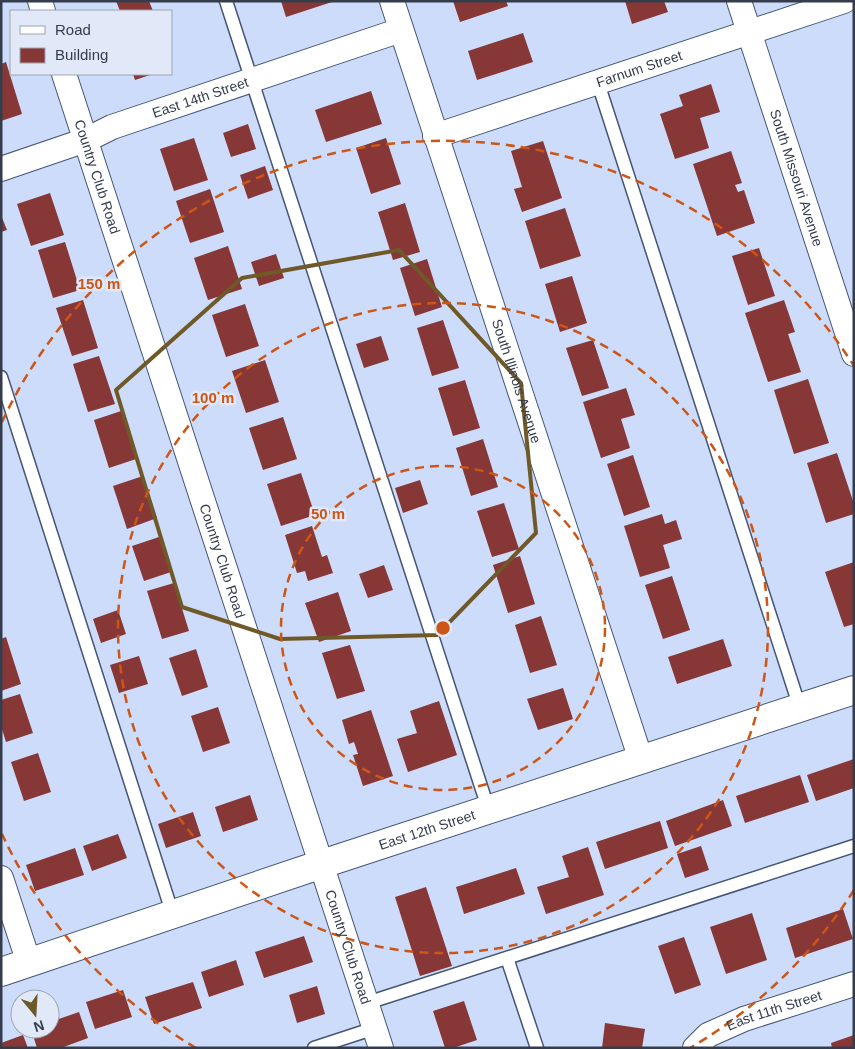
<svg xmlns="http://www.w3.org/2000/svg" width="855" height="1049" font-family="Arial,sans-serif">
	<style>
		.building { fill: #873735 }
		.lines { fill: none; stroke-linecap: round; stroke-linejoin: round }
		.service-casing { stroke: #455574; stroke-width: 15 }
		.minor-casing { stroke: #455574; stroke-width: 26 }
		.tertiary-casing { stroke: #455574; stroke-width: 30 }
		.service { stroke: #fff; stroke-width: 12 }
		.minor { stroke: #fff; stroke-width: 24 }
		.tertiary { stroke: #fff; stroke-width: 28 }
		.marked { fill: none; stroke: #705929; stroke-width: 4; stroke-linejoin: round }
		.ring { fill: none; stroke: #cd5516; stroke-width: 2.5; stroke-dasharray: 9 6 }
		.labels { text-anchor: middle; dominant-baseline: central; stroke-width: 5; stroke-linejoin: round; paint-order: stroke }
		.street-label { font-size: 14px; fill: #353d4c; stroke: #e1e9f8 }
		.centre { fill: #cd5516; stroke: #e1e9f8; stroke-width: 2.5 }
		.ring-label { font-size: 15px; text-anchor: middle; font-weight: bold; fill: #cd5516; stroke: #e1e9f8; stroke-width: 5; stroke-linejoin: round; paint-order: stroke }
	</style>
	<rect width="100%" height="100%" fill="#ccdcfa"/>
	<!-- building -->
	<path class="building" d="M 116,1 L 149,1 L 153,11 L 120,11 Z
		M 281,1 L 332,1 L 332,2 L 286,17 Z
		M 453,1 L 506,1 L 508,6 L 460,22 Z
		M 625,1 L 664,1 L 668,12 L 632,24 Z
		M 523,33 L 533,62 L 477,80 L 468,51 Z
		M 6,62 L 22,114 L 1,121 L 1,64 Z
		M 133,74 L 153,74 L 135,80 Z
		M 711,84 L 720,112 L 700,118 L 709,148 L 675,159 L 660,114 L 683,106 L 679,95 Z
		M 371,91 L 382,124 L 326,142 L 315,110 Z
		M 248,124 L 256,149 L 231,157 L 223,133 Z
		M 194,138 L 208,180 L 174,191 L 160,149 Z
		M 386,138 L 401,184 L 371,194 L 356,148 Z
		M 543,141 L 562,198 L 522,212 L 514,189 L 522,187 L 511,151 Z
		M 731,151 L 742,183 L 735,185 L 738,192 L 744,190 L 755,223 L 717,236 L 693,164 Z
		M 265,166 L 273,190 L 248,199 L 240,175 Z
		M 210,189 L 224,232 L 190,243 L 176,201 Z
		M 50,193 L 64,235 L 31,246 L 17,204 Z
		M 405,203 L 420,252 L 393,260 L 378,212 Z
		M 565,208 L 581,256 L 540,269 L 525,221 Z
		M 1,215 L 7,230 L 1,232 Z
		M 65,242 L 80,290 L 53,298 L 38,250 Z
		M 228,246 L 242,289 L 208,300 L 194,258 Z
		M 759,248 L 775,296 L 748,305 L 732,256 Z
		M 276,254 L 284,278 L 259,286 L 251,262 Z
		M 427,259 L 442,307 L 415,316 L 400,268 Z
		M 572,276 L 587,323 L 560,332 L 545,284 Z
		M 83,300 L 98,348 L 72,356 L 56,308 Z
		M 784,300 L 795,332 L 788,334 L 801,372 L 768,382 L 745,313 Z
		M 245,304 L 259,346 L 226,357 L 212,315 Z
		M 443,320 L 459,368 L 432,376 L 417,328 Z
		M 381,336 L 389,360 L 364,368 L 356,344 Z
		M 593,340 L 609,388 L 582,396 L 566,348 Z
		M 99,356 L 115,404 L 88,412 L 73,364 Z
		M 265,360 L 279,402 L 246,413 L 232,371 Z
		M 808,379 L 829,443 L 794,454 L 774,390 Z
		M 465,380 L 480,428 L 453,436 L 438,388 Z
		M 626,388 L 635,415 L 621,419 L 630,448 L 601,458 L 583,402 Z
		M 121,411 L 136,459 L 109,468 L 94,420 Z
		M 283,417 L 297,459 L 263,470 L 249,428 Z
		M 483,439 L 498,487 L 471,496 L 456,448 Z
		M 837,453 L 854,504 L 854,514 L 826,523 L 807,463 Z
		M 633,455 L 650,507 L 624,516 L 607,464 Z
		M 301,473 L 315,515 L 281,526 L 267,484 Z
		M 143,476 L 157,518 L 127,529 L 113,486 Z
		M 420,480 L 428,504 L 403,513 L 395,488 Z
		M 504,503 L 519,549 L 492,557 L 477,511 Z
		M 662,514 L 665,524 L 676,520 L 682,539 L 663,545 L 670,568 L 640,577 L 624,526 Z
		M 312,526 L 322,557 L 327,555 L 333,573 L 308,581 L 305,571 L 297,573 L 285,535 Z
		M 159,537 L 171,572 L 144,581 L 132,546 Z
		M 520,556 L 535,604 L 508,613 L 493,565 Z
		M 854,562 L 854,624 L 844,627 L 825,572 Z
		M 384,565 L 393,590 L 368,598 L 359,574 Z
		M 672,576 L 690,630 L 663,639 L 645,585 Z
		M 174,583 L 189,631 L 162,639 L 147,591 Z
		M 338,592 L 351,631 L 319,642 L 305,603 Z
		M 118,610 L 126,634 L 101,643 L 93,619 Z
		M 541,616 L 557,665 L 530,673 L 515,625 Z
		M 6,637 L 21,684 L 1,691 L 1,639 Z
		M 723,639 L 732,666 L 677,684 L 668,657 Z
		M 350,645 L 365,691 L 337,699 L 322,653 Z
		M 196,649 L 208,687 L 182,696 L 169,658 Z
		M 139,656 L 148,684 L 119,693 L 110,665 Z
		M 563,688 L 573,719 L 538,730 L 527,699 Z
		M 20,694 L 33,733 L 6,742 L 1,726 L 1,700 Z
		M 439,701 L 457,755 L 408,772 L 397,739 L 417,733 L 410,711 Z
		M 218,707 L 230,743 L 203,752 L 191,716 Z
		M 371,710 L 393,776 L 363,786 L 353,755 L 358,754 L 354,742 L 349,744 L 342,720 Z
		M 38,753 L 51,792 L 24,801 L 11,762 Z
		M 854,759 L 854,788 L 816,801 L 807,775 Z
		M 800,775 L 809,802 L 745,823 L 736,796 Z
		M 250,795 L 258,820 L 223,832 L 215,807 Z
		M 723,800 L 732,826 L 675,846 L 666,821 Z
		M 193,812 L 201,836 L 166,848 L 158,824 Z
		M 660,821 L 668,848 L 605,869 L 596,842 Z
		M 118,834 L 127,858 L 92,871 L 83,846 Z
		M 701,846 L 709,870 L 685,878 L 677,854 Z
		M 588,847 L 604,895 L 546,914 L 537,887 L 569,877 L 562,856 Z
		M 75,848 L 84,875 L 35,891 L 26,865 Z
		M 516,868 L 525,894 L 464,914 L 456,887 Z
		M 426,887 L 452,966 L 420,976 L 395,897 Z
		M 843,909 L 853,939 L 795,958 L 786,928 Z
		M 752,913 L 767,960 L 726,974 L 710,927 Z
		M 304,936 L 313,962 L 264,978 L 255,952 Z
		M 684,937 L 701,985 L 675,994 L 658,946 Z
		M 236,960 L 244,985 L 209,997 L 201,972 Z
		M 193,982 L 202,1008 L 154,1024 L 145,997 Z
		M 317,986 L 325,1014 L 297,1023 L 289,995 Z
		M 123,990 L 132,1017 L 95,1029 L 86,1002 Z
		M 464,1001 L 477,1040 L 453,1048 L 445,1048 L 433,1011 Z
		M 79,1012 L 88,1038 L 61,1048 L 37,1048 L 31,1029 L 50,1029 L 50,1022 Z
		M 605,1023 L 645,1029 L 642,1048 L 602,1048 Z
		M 23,1035 L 28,1048 L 1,1048 L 1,1043 Z
		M 854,1035 L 854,1048 L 832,1048 L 831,1043 Z"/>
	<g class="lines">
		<defs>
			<path id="service" d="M 226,1 L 489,811
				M 598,83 L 800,708
				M 1,377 L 173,915
				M 507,958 L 537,1048
				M 367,1003 L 854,846
				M 314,1048 L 375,1028"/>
			<g id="minor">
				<path d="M 40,1 L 43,11"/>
				<path id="s1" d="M 392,1 L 641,760"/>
				<path id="s2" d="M 739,1 L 854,354"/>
				<path id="s3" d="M 64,74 L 381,1048"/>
				<path id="s4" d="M 435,136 L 844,1"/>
				<path id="s5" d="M 1,169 L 86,140 L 112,127 L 401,30"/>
				<path d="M 1,878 L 29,963"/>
				<path id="s6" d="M 695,1048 L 708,1035 L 744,1019 L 854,984"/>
			</g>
			<g id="tertiary">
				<path id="s7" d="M 1,972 L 322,864 L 854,690"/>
			</g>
		</defs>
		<!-- service casing -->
		<use href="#service" class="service-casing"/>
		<!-- minor casing -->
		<use href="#minor" class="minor-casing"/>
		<!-- tertiary casing -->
		<use href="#tertiary" class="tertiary-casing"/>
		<!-- service -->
		<use href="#service" class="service"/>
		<!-- minor -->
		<use href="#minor" class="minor"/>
		<!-- tertiary -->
		<use href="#tertiary" class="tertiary"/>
	</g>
	<!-- marked area -->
	<path class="marked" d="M 399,250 L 521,383 L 536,533 L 437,635 L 280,639 L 182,607 L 116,390 L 242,278 Z"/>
	<!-- distance rings -->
	<g class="ring">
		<circle cx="443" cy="628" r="162"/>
		<circle cx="443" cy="628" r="325"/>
		<path d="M854 890A487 487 0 0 1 690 1048M196 1048A487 487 0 0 1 2 834M2 422A487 487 0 0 1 854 366"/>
	</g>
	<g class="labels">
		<!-- street labels -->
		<g class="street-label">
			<text stroke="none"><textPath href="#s4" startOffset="215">Farnum Street</textPath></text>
			<text stroke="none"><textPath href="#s5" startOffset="212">East 14th Street</textPath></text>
			<text stroke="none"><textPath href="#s3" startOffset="108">Country Club Road</textPath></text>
			<text stroke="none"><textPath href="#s2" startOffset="186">South Missouri Avenue</textPath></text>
			<text stroke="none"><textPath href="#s1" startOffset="400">South Illinois Avenue</textPath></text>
			<text stroke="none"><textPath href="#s3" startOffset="512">Country Club Road</textPath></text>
			<text stroke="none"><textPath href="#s7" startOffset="449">East 12th Street</textPath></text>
			<text stroke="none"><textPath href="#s3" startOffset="918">Country Club Road</textPath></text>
			<text stroke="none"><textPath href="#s6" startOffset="89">East 11th Street</textPath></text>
		</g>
	</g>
	<circle cx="443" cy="628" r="8" class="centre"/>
	<g class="ring-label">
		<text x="99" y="289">150 m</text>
		<text x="213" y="403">100 m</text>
		<text x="328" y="519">50 m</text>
	</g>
	<!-- border -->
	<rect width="855" height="1049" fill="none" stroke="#353d4c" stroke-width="5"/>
	<!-- legend -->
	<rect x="10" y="10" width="162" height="65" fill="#e1e9f8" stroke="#9ca4b3"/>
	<rect x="20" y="26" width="25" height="8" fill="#ffffff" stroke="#9ca4b3"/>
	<text x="55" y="35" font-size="15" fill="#353d4c">Road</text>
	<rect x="20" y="48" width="25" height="15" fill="#873735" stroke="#9ca4b3"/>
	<text x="55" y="60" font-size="15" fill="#353d4c">Building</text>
	<!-- north arrow -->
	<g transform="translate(35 1014) rotate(162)"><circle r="24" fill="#e1e9f8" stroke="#9ca4b3"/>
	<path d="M0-4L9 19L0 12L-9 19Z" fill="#705929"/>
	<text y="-8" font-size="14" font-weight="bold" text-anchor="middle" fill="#353d4c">N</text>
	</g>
</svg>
